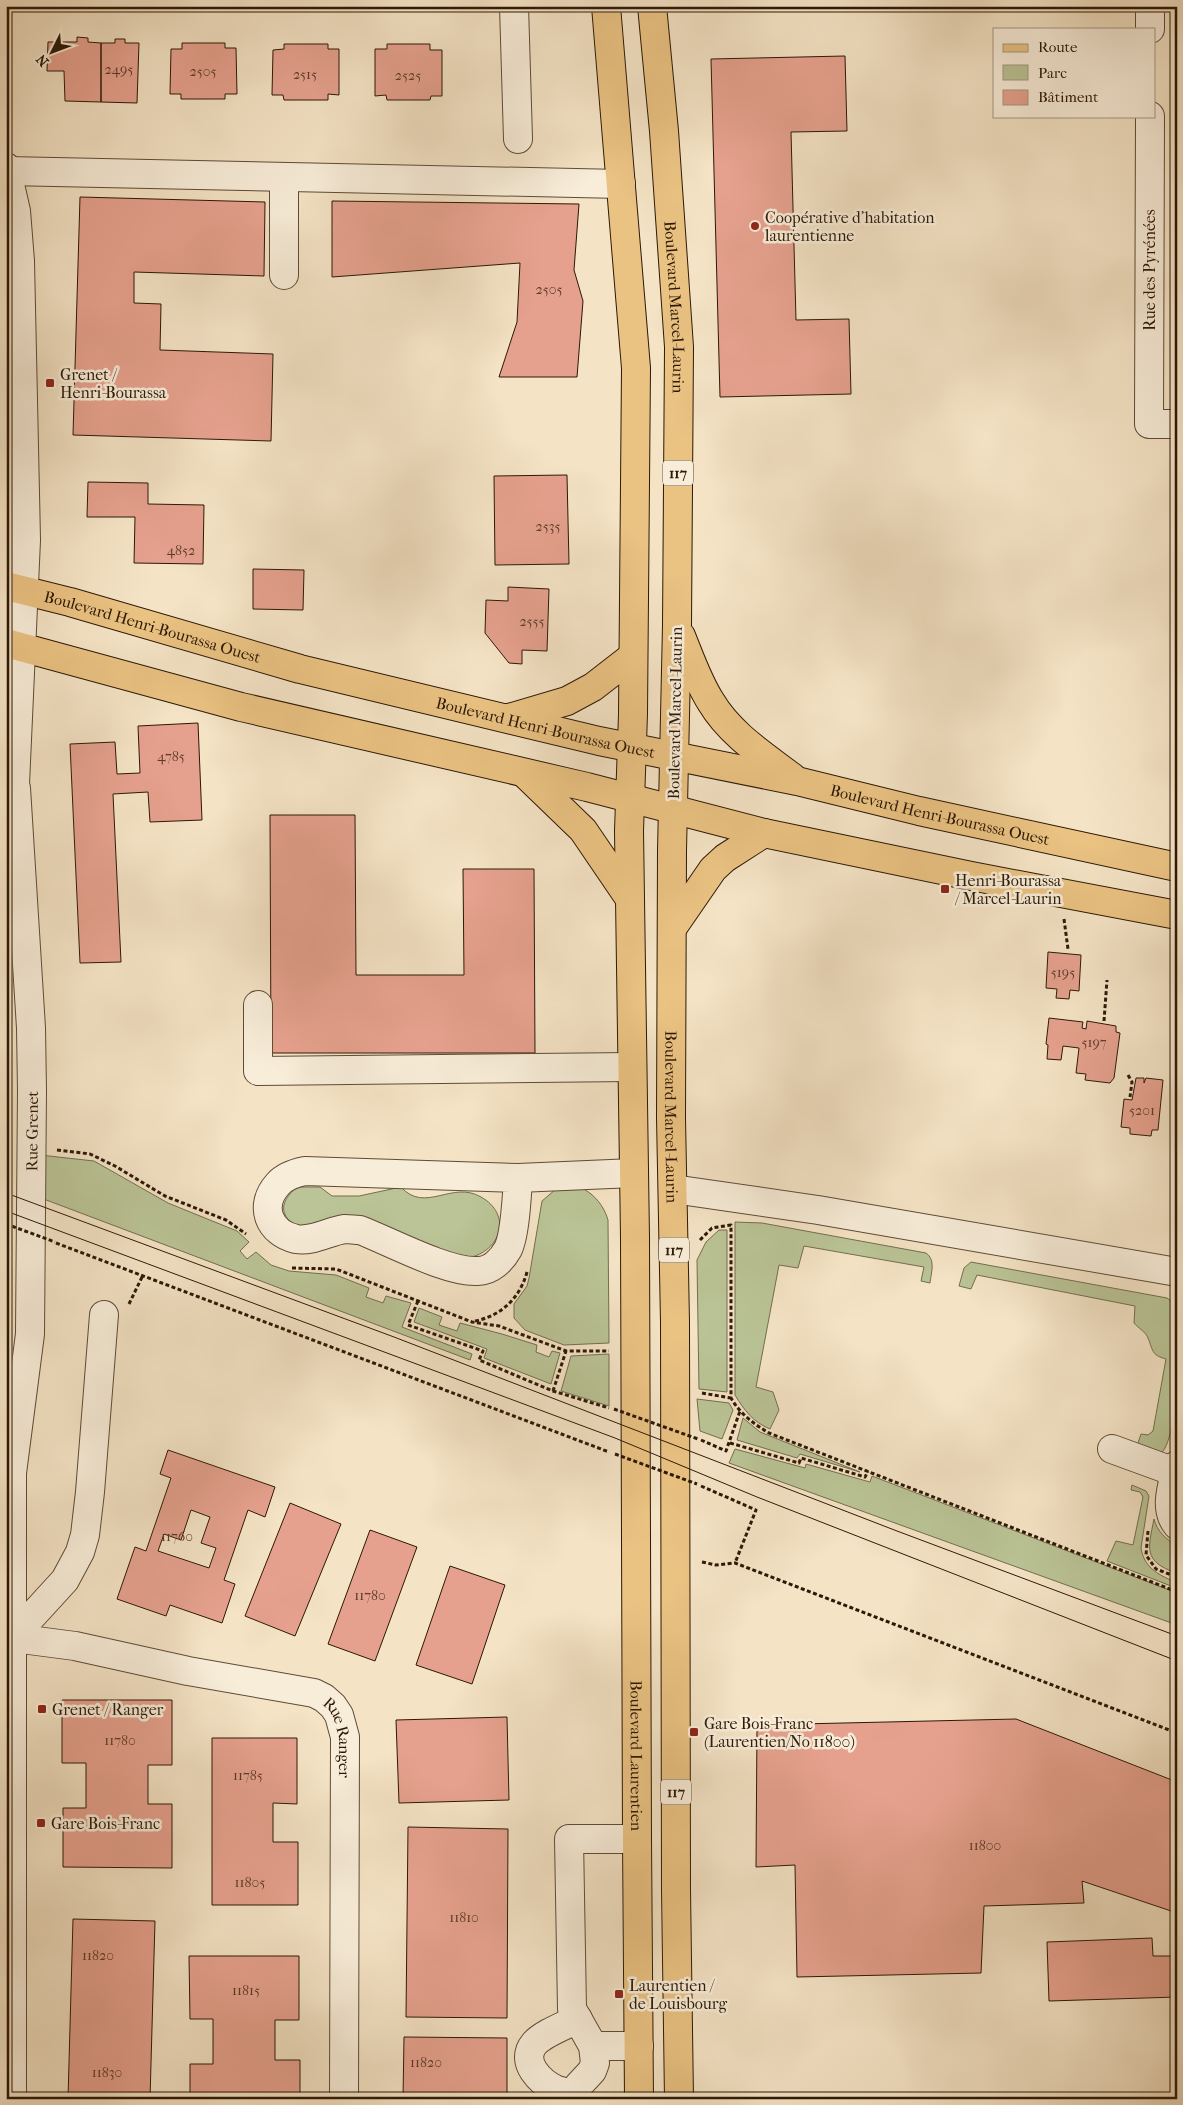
<svg xmlns="http://www.w3.org/2000/svg" width="1183" height="2105" font-family="'IM FELL French Canon',serif">
	<style>
		.green { fill: #bac496; stroke: #736e4e }
		.building { fill: #e6a18e; stroke: #2c1806; fill-rule: evenodd }
		.lines { fill: none; stroke-linecap: round; stroke-linejoin: round }
		.minor-casing { stroke: #5e4b36; stroke-width: 30 }
		.major-casing { stroke: #2c1806; stroke-width: 30 }
		.path { stroke: #2c1806; stroke-width: 3; stroke-dasharray: 4 2.5; stroke-linecap: butt }
		.minor { stroke: #f8edd9; stroke-width: 28 }
		.major { stroke: #eac282; stroke-width: 28 }
		.tram { stroke: #2c1806; stroke-width: 1 }
		.path-bridge { stroke: #2c1806; stroke-width: 3; stroke-dasharray: 4 2.5; stroke-linecap: butt }
		.poi-dot { fill: #8f2418; stroke: #f8edd9; stroke-width: 2 }
		.labels { text-anchor: middle; dominant-baseline: central; stroke-width: 5; stroke-linejoin: round; paint-order: stroke }
		.number-label { font-size: 14px; fill: #5a3a28 }
		.shield { fill: #f8edd9; stroke: #695845; stroke-width: 1 }
		.shield-label { font-size: 15px; font-weight: bold; fill: #2c1806 }
		.poi-label { font-size: 16px; fill: #2c1806; stroke: #f8edd9; text-anchor: start }
		.street-label { font-size: 16px; fill: #2c1806; stroke: #f8edd9 }
	</style>
	<rect width="100%" height="100%" fill="#f4e3c5"/>
	<filter id="stains"><feTurbulence type="fractalNoise" baseFrequency=".004" numOctaves="4"/><feColorMatrix values="0 0 0 0 .2 0 0 0 0 .09 0 0 0 0 .02 0 0 0 .5 -.17"/></filter>
	<radialGradient id="worn" r=".72"><stop offset=".6" stop-color="#630" stop-opacity="0"/><stop offset="1" stop-color="#630" stop-opacity=".3"/></radialGradient>
	<!-- green -->
	<path class="green" d="M 40,1155 L 94,1161 L 168,1203 L 237,1231 L 249,1242 L 240,1251 L 247,1259 L 256,1252 L 271,1265 L 289,1271 L 336,1275 L 369,1288 L 366,1297 L 383,1303 L 386,1296 L 411,1303 L 402,1327 L 472,1354 L 470,1360 L 41,1198 Z
		M 297,1187 L 320,1187 L 332,1196 L 359,1196 L 401,1187 C 425,1214 452,1180 481,1197 C 512,1214 502,1251 468,1258 L 301,1229 C 279,1217 278,1203 297,1187 Z
		M 582,1188 C 595,1195 604,1206 608,1220 L 609,1343 L 564,1345 L 525,1330 L 514,1318 L 514,1304 L 527,1286 L 529,1278 L 542,1201 L 556,1189 Z
		M 735,1222 L 762,1223 L 926,1253 C 936,1260 931,1273 930,1283 L 921,1281 L 924,1267 L 804,1246 L 798,1268 L 779,1265 L 756,1387 L 773,1392 L 779,1410 L 770,1429 C 753,1422 744,1410 735,1395 Z
		M 719,1230 L 727,1230 L 727,1392 L 699,1389 L 697,1260 L 706,1242 Z
		M 971,1262 L 1167,1298 L 1176,1305 C 1181,1328 1179,1442 1160,1454 L 1137,1446 L 1141,1434 L 1148,1435 L 1153,1431 L 1166,1359 C 1151,1355 1153,1350 1148,1338 C 1146,1332 1138,1328 1134,1323 L 1135,1306 L 977,1275 L 971,1289 L 959,1286 L 964,1268 Z
		M 419,1308 L 442,1317 L 439,1325 L 457,1331 L 460,1323 L 502,1334 L 537,1345 L 536,1352 L 549,1357 L 552,1351 L 560,1353 L 551,1384 L 484,1358 L 487,1349 L 414,1322 Z
		M 609,1354 L 609,1406 L 561,1391 L 571,1356 Z
		M 697,1399 L 729,1403 L 733,1410 L 722,1439 L 700,1431 Z
		M 743,1418 L 760,1432 L 860,1472 L 800,1454 L 797,1458 L 737,1440 Z
		M 735,1449 L 805,1468 L 806,1464 L 870,1482 L 872,1476 L 1177,1593 L 1177,1625 L 729,1463 Z
		M 1132,1485 L 1146,1491 L 1149,1496 L 1141,1548 C 1144,1567 1157,1574 1173,1581 L 1171,1586 L 1107,1561 L 1116,1541 L 1133,1545 L 1143,1497 L 1140,1492 L 1131,1490 Z
		M 1154,1519 C 1157,1531 1166,1540 1177,1545 L 1176,1573 C 1143,1561 1148,1549 1154,1519 Z"/>
	<!-- building -->
	<path class="building" d="M 77,37 L 88,38 L 88,42 L 101,43 L 101,102 L 65,101 L 64,71 L 47,71 L 48,42 L 77,42 Z
		M 115,39 L 125,39 L 125,43 L 139,43 L 137,103 L 101,102 L 101,43 L 115,43 Z
		M 182,43 L 225,43 L 225,48 L 236,48 L 237,94 L 225,94 L 225,99 L 181,99 L 181,94 L 170,94 L 171,49 L 182,49 Z
		M 284,44 L 328,44 L 328,49 L 339,49 L 339,95 L 328,94 L 328,100 L 284,100 L 283,95 L 272,95 L 273,50 L 284,49 Z
		M 387,44 L 430,44 L 430,50 L 442,50 L 442,96 L 431,96 L 430,100 L 387,100 L 386,95 L 375,96 L 375,49 L 387,49 Z
		M 845,56 L 847,131 L 791,132 L 796,320 L 849,319 L 851,394 L 720,397 L 711,59 Z
		M 80,197 L 265,202 L 264,276 L 134,272 L 134,303 L 161,304 L 160,350 L 273,354 L 271,441 L 73,435 Z
		M 332,201 L 579,204 L 574,270 L 583,301 L 577,377 L 499,377 L 517,322 L 520,263 L 332,277 Z
		M 567,475 L 569,564 L 495,565 L 494,476 Z
		M 88,482 L 148,483 L 148,504 L 204,505 L 203,564 L 134,563 L 135,517 L 87,517 Z
		M 253,569 L 304,570 L 303,610 L 253,609 Z
		M 508,587 L 549,589 L 547,651 L 522,650 L 522,664 L 509,663 L 485,633 L 486,600 L 508,601 Z
		M 198,723 L 202,820 L 150,822 L 148,792 L 113,794 L 121,962 L 80,963 L 70,744 L 115,742 L 117,774 L 140,773 L 138,726 Z
		M 270,815 L 355,815 L 356,975 L 464,975 L 463,869 L 534,869 L 535,1053 L 271,1053 Z
		M 1048,952 L 1081,955 L 1079,991 L 1070,990 L 1069,999 L 1056,998 L 1057,989 L 1046,988 Z
		M 1049,1018 L 1083,1022 L 1082,1028 L 1086,1029 L 1087,1021 L 1116,1026 L 1116,1032 L 1120,1033 L 1114,1078 L 1110,1083 L 1085,1080 L 1086,1074 L 1076,1073 L 1079,1048 L 1063,1046 L 1061,1060 L 1047,1059 L 1048,1045 L 1046,1044 Z
		M 1136,1078 L 1144,1078 L 1144,1083 L 1146,1078 L 1163,1080 L 1158,1130 L 1152,1130 L 1151,1136 L 1130,1134 L 1130,1128 L 1121,1127 L 1124,1099 L 1132,1100 Z
		M 168,1450 L 275,1487 L 265,1517 L 248,1510 L 224,1580 L 235,1584 L 222,1623 L 170,1605 L 166,1616 L 117,1599 L 135,1547 L 146,1551 L 171,1478 L 160,1474 ZM 191,1510 L 210,1517 L 201,1543 L 216,1548 L 209,1568 L 158,1551 L 164,1534 L 181,1540 Z
		M 290,1503 L 341,1524 L 295,1636 L 245,1616 Z
		M 370,1530 L 417,1547 L 375,1661 L 328,1644 Z
		M 450,1566 L 505,1585 L 472,1684 L 416,1665 Z
		M 62,1700 L 172,1700 L 172,1765 L 148,1765 L 148,1804 L 172,1804 L 172,1868 L 63,1867 L 63,1808 L 86,1808 L 86,1763 L 62,1763 Z
		M 507,1717 L 509,1800 L 399,1803 L 396,1720 Z
		M 1016,1719 L 1177,1782 L 1177,1913 L 1082,1881 L 1084,1903 L 984,1906 L 981,1973 L 797,1977 L 795,1865 L 756,1867 L 757,1725 Z
		M 212,1738 L 297,1738 L 297,1804 L 273,1803 L 273,1842 L 298,1842 L 298,1905 L 212,1905 Z
		M 408,1827 L 508,1829 L 507,2018 L 406,2017 Z
		M 73,1919 L 155,1921 L 150,2099 L 68,2099 Z
		M 1152,1938 L 1153,1956 L 1177,1956 L 1177,1997 L 1049,2001 L 1047,1942 Z
		M 189,1956 L 299,1956 L 299,2020 L 275,2020 L 275,2060 L 300,2060 L 300,2099 L 190,2099 L 190,2064 L 213,2064 L 213,2019 L 190,2019 Z
		M 404,2037 L 507,2038 L 507,2099 L 403,2099 Z"/>
	<g class="lines">
		<defs>
			<g id="minor">
				<path d="M 514,6 L 518,139"/>
				<path d="M 1150,29 L 1150,6"/>
				<path d="M 1150,116 L 1149,424 L 1177,424"/>
				<path d="M 6,167 L 16,211 L 20,261 L 26,540 L 14,806"/>
				<path d="M 7,171 L 621,184"/>
				<path d="M 284,275 L 284,177"/>
				<path d="M 258,1005 L 258,1071 L 632,1067"/>
				<path d="M 518,1178 C 517,1195 515,1235 508,1249 C 502,1260 491,1271 478,1271 C 448,1273 391,1242 360,1230 C 355,1230 350,1229 345,1229 C 329,1231 313,1242 296,1239 C 269,1233 258,1206 278,1184 C 285,1176 295,1173 305,1171 L 518,1178 L 634,1173"/>
				<path d="M 673,1189 L 818,1210 L 1177,1272"/>
				<path d="M 1112,1449 L 1175,1472"/>
				<path d="M 1177,1465 C 1173,1484 1163,1508 1177,1525"/>
				<path id="s1" d="M 6,1637 L 75,1646 L 188,1671 L 314,1693 L 324,1698 L 333,1706 L 339,1715 L 345,1737 L 344,2099"/>
				<path d="M 12,1638 L 65,1580 L 80,1552 L 85,1535 L 90,1492 L 104,1315"/>
				<path d="M 593,2046 L 639,2046"/>
				<path d="M 576,2093 C 570,2093 563,2092 557,2090 C 541,2083 519,2062 534,2044 C 542,2034 566,2025 578,2019"/>
				<path id="s2" d="M 12,2099 L 12,1473 L 30,1334 L 32,1091 L 31,1028 L 16,788"/>
				<path d="M 576,2099 L 578,2086 L 592,2071 L 595,2063 L 593,2046 L 572,2009 L 569,1839 L 637,1839"/>
			</g>
			<g id="major">
				<path id="s3" d="M 606,6 L 636,368 L 633,714 L 629,831 L 635,1237 L 637,1839 L 639,2099"/>
				<path id="s4" d="M 652,6 L 664,131 L 679,347 L 677,625 L 672,851 L 671,1118 L 675,1322 L 676,1890 L 679,2099"/>
				<path id="s5" d="M 6,586 L 70,602 L 300,669 L 599,741 L 797,781 L 919,811 L 1177,867"/>
				<path d="M 681,636 C 690,658 698,682 711,702 C 730,734 763,755 792,777"/>
				<path d="M 6,643 L 241,707 L 587,787 L 764,833 L 971,876 L 1177,915"/>
				<path d="M 509,718 L 567,701 L 593,687 L 633,656"/>
				<path d="M 524,773 L 583,830 L 630,899"/>
				<path d="M 673,927 L 713,869 L 725,858 L 764,833"/>
			</g>
		</defs>
		<!-- minor casing -->
		<use href="#minor" class="minor-casing"/>
		<!-- major casing -->
		<use href="#major" class="major-casing"/>
		<!-- path -->
		<path class="path" d="M 1064,919 L 1068,949
			M 1104,1021 L 1107,980
			M 1128,1075 L 1132,1082 L 1130,1097
			M 57,1150 L 90,1154 L 115,1166 L 165,1196 L 226,1220 L 246,1234
			M 700,1240 L 712,1228 L 731,1225 L 731,1398 C 740,1414 754,1424 769,1433 L 1175,1591 L 1177,1587
			M 56,1243 L 609,1452
			M 292,1268 L 336,1269 L 472,1322 L 499,1326 L 566,1351 L 609,1351
			M 418,1301 L 408,1325 L 483,1351 L 479,1360 L 553,1391 L 609,1408
			M 129,1304 L 143,1275
			M 475,1321 C 501,1316 520,1298 527,1272
			M 553,1391 L 566,1351
			M 702,1393 L 731,1398
			M 701,1440 L 726,1451 L 740,1411
			M 730,1443 L 799,1463 L 801,1458 L 865,1477 L 868,1471
			M 701,1486 L 756,1510 L 735,1563
			M 1148,1531 L 1146,1555 L 1156,1569 L 1177,1577
			M 702,1562 L 716,1565 L 735,1563 L 1177,1733"/>
		<!-- minor -->
		<use href="#minor" class="minor"/>
		<!-- major -->
		<use href="#major" class="major"/>
		<!-- tram -->
		<path class="tram" d="M 6,1193 L 394,1337 L 897,1531 L 1177,1636
			M 6,1211 L 615,1438 L 757,1497 L 1177,1661"/>
		<!-- path-bridge -->
		<path class="path-bridge" d="M 6,1224 L 55,1242
			M 614,1409 L 698,1439
			M 615,1454 L 697,1484"/>
	</g>
	<!-- markers -->
	<g class="poi-dot">
		<circle cx="755" cy="226" r="5"/>
		<rect x="45" y="378" width="10" height="10" rx="2.5"/>
		<rect x="940" y="884" width="10" height="10" rx="2.5"/>
		<rect x="37" y="1704" width="10" height="10" rx="2.5"/>
		<rect x="689" y="1727" width="10" height="10" rx="2.5"/>
		<rect x="36" y="1818" width="10" height="10" rx="2.5"/>
		<rect x="614" y="1989" width="10" height="10" rx="2.5"/>
	</g>
	<g class="labels">
		<!-- number labels -->
		<g class="number-label">
			<text x="119" y="69">2495</text>
			<text x="203" y="71">2505</text>
			<text x="305" y="74">2515</text>
			<text x="408" y="75">2525</text>
			<text x="549" y="289">2505</text>
			<text x="548" y="526">2535</text>
			<text x="181" y="550">4852</text>
			<text x="532" y="621">2555</text>
			<text x="171" y="756">4785</text>
			<text x="1063" y="972">5195</text>
			<text x="1094" y="1042">5197</text>
			<text x="1142" y="1110">5201</text>
			<text x="177" y="1536">11760</text>
			<text x="370" y="1595">11780</text>
			<text x="120" y="1740">11780</text>
			<text x="248" y="1775">11785</text>
			<text x="985" y="1845">11800</text>
			<text x="250" y="1882">11805</text>
			<text x="464" y="1917">11810</text>
			<text x="98" y="1955">11820</text>
			<text x="246" y="1990">11815</text>
			<text x="426" y="2062">11820</text>
			<text x="107" y="2072">11830</text>
		</g>
		<!-- shield labels -->
		<g class="shield">
			<rect x="663" y="460.5" width="30" height="25" rx="4"/>
			<rect x="659" y="1237.5" width="30" height="25" rx="4"/>
			<rect x="661" y="1779.5" width="30" height="25" rx="4"/>
		</g>
		<g class="shield-label">
			<text x="678" y="473">117</text>
			<text x="674" y="1250">117</text>
			<text x="676" y="1792">117</text>
		</g>
		<!-- poi labels -->
		<g class="poi-label">
			<text x="765" y="217">Coopérative d’habitation<tspan x="765" dy="18">laurentienne</tspan></text>
			<text x="60" y="374">Grenet /<tspan x="60" dy="18">Henri-Bourassa</tspan></text>
			<text x="955" y="880">Henri-Bourassa<tspan x="955" dy="18">/ Marcel-Laurin</tspan></text>
			<text x="52" y="1709">Grenet / Ranger</text>
			<text x="704" y="1723">Gare Bois-Franc<tspan x="704" dy="18">(Laurentien/No 11800)</tspan></text>
			<text x="51" y="1823">Gare Bois-Franc</text>
			<text x="629" y="1985">Laurentien /<tspan x="629" dy="18">de Louisbourg</tspan></text>
		</g>
		<!-- street labels -->
		<g class="street-label">
			<text transform="translate(1149 270) rotate(-90)">Rue des Pyrénées</text>
			<text stroke="none"><textPath href="#s4" startOffset="302">Boulevard Marcel-Laurin</textPath></text>
			<text stroke="none"><textPath href="#s5" startOffset="152">Boulevard Henri-Bourassa Ouest</textPath></text>
			<text transform="translate(675 713) rotate(-89)">Boulevard Marcel-Laurin</text>
			<text stroke="none"><textPath href="#s5" startOffset="558">Boulevard Henri-Bourassa Ouest</textPath></text>
			<text stroke="none"><textPath href="#s5" startOffset="962">Boulevard Henri-Bourassa Ouest</textPath></text>
			<text stroke="none"><textPath href="#s4" startOffset="1112">Boulevard Marcel-Laurin</textPath></text>
			<text stroke="none"><textPath href="#s2" startOffset="969">Rue Grenet</textPath></text>
			<text stroke="none"><textPath href="#s1" startOffset="369">Rue Ranger</textPath></text>
			<text stroke="none"><textPath href="#s3" startOffset="1751">Boulevard Laurentien</textPath></text>
		</g>
	</g>
	<!-- margin -->
	<rect width="1183" height="2105" fill="none" stroke="#f4e3c5" stroke-width="25"/>
	<rect x="8" y="8" width="1168" height="2090" fill="none" stroke="#2c1806" stroke-width="2.5"/>
	<rect x="12" y="12" width="1158" height="2080" fill="none" stroke="#2c1806"/>
	<!-- legend -->
	<rect x="993" y="28" width="162" height="90" fill="#f8edd9" stroke="#a69885"/>
	<rect x="1003" y="44" width="25" height="8" fill="#eac282" stroke="#a69885"/>
	<text x="1038" y="52" font-size="15" fill="#2c1806">Route</text>
	<rect x="1003" y="65" width="25" height="15" fill="#bac496" stroke="#a69885"/>
	<text x="1038" y="78" font-size="15" fill="#2c1806">Parc</text>
	<rect x="1003" y="90" width="25" height="15" fill="#e6a18e" stroke="#a69885"/>
	<text x="1038" y="102" font-size="15" fill="#2c1806">Bâtiment</text>
	<!-- north arrow -->
	<g transform="translate(52 52) rotate(228)" stroke="#f8edd9" stroke-width="4" paint-order="stroke">
	<path d="M0-4L9 19L0 12L-9 19Z" fill="#2c1806"/>
	<text y="-8" font-size="14" font-weight="bold" text-anchor="middle" fill="#2c1806">N</text>
	</g>
	<rect width="100%" height="100%" filter="url(#stains)"/>
	<rect width="100%" height="100%" fill="url(#worn)"/>
</svg>
